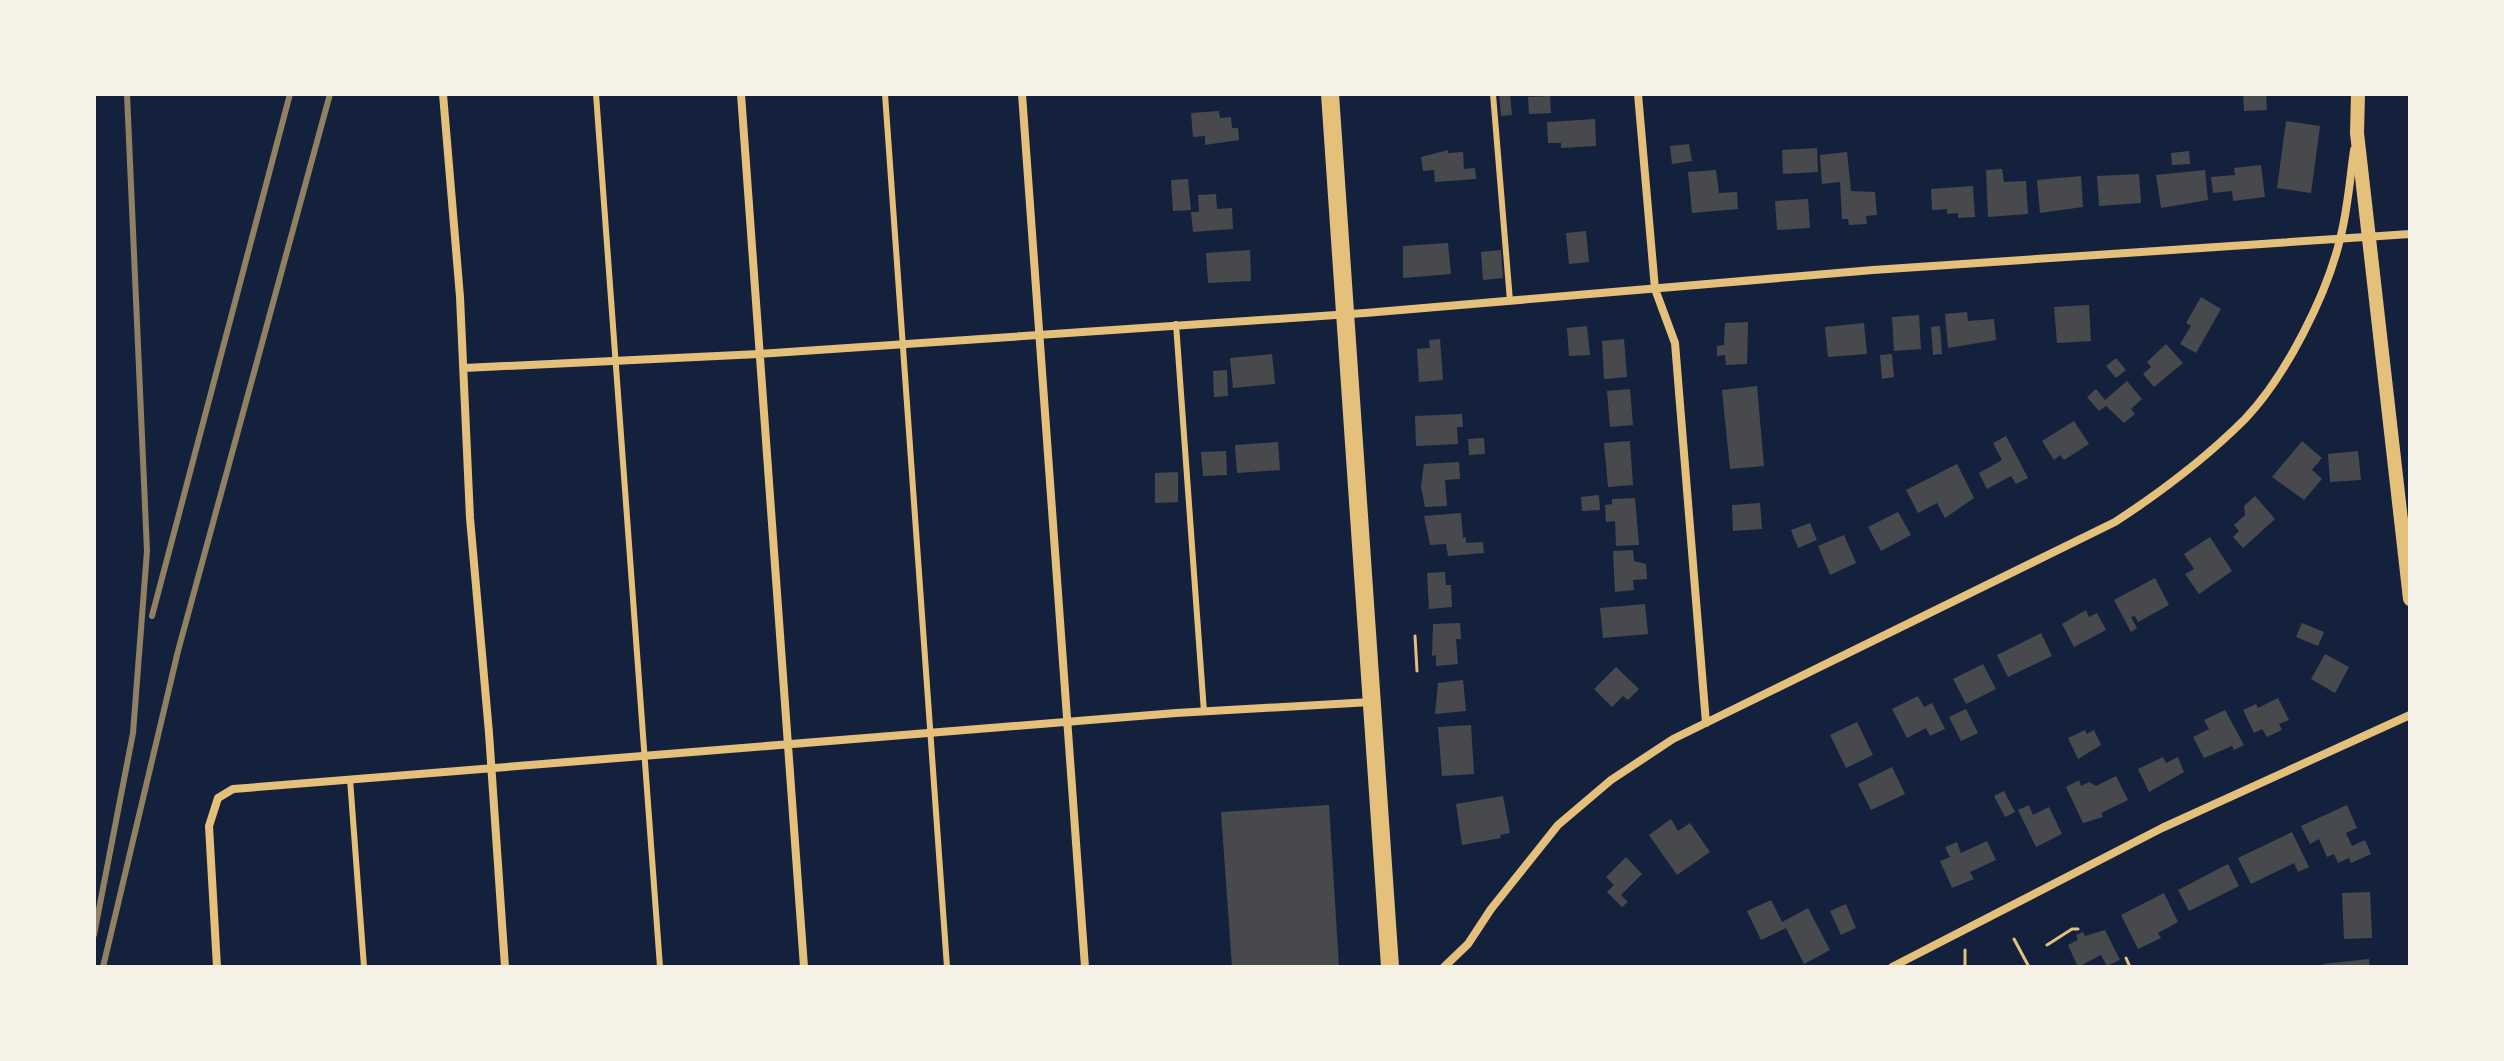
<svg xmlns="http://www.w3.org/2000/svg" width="2504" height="1061" font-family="Jost,sans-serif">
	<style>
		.building { fill: #48494c }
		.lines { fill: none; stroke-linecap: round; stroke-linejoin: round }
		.path { stroke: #e5c07b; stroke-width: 3 }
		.service { stroke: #e5c07b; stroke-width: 6 }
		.minor { stroke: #e5c07b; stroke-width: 8 }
		.tertiary { stroke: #e5c07b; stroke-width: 14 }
		.trunk { stroke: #e5c07b; stroke-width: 18 }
		.rail { stroke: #918062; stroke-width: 6 }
	</style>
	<rect width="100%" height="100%" fill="#14213d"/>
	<!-- building -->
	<path class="building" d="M 1499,94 L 1510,94 L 1512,115 L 1501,116 Z
		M 2243,94 L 2266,94 L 2267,110 L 2244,111 Z
		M 1550,96 L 1551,113 L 1529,114 L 1528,97 Z
		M 1219,111 L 1220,118 L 1231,117 L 1232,128 L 1238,128 L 1239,140 L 1205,145 L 1205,136 L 1193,137 L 1191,113 Z
		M 1595,119 L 1596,146 L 1561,148 L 1561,143 L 1548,143 L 1547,122 Z
		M 2286,121 L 2320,126 L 2311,193 L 2277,188 Z
		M 1689,144 L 1692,161 L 1672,164 L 1670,146 Z
		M 1817,148 L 1818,172 L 1783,174 L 1782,150 Z
		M 1448,150 L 1448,153 L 1463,152 L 1464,169 L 1475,168 L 1476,179 L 1435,182 L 1434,170 L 1423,171 L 1421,157 Z
		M 2189,151 L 2190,164 L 2172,165 L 2171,153 Z
		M 1847,152 L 1851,191 L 1875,192 L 1877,215 L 1866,216 L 1867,224 L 1849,225 L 1848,219 L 1842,219 L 1840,182 L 1822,184 L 1820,155 Z
		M 2261,165 L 2265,197 L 2233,201 L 2232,191 L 2213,193 L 2211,177 L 2235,175 L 2234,168 Z
		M 2002,169 L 2004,182 L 2026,181 L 2028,214 L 1988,217 L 1986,170 Z
		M 1716,170 L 1719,193 L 1737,192 L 1738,209 L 1692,213 L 1688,172 Z
		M 2205,170 L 2208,200 L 2161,208 L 2156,175 Z
		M 2139,174 L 2141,203 L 2099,206 L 2097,176 Z
		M 2081,176 L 2083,207 L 2040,213 L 2037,180 Z
		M 1188,179 L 1191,210 L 1173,211 L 1171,180 Z
		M 1973,186 L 1975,217 L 1958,218 L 1958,213 L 1947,214 L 1947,209 L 1932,210 L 1931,189 Z
		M 1216,194 L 1217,209 L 1232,208 L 1233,229 L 1193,232 L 1191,212 L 1199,212 L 1198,195 Z
		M 1808,199 L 1810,228 L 1777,230 L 1775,201 Z
		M 1586,231 L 1589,262 L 1569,264 L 1566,233 Z
		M 1448,243 L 1451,274 L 1403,278 L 1403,246 Z
		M 1250,250 L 1251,281 L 1208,283 L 1206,253 Z
		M 1501,250 L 1503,278 L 1483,280 L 1481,252 Z
		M 2201,297 L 2221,309 L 2196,353 L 2180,344 L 2191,326 L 2186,323 Z
		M 2089,305 L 2091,341 L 2057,343 L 2054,307 Z
		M 1967,312 L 1968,321 L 1994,319 L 1996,340 L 1948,348 L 1945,314 Z
		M 1919,315 L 1921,349 L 1894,351 L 1892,317 Z
		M 1748,322 L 1747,364 L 1726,365 L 1725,355 L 1717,356 L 1717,346 L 1724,345 L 1725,323 Z
		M 1864,323 L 1867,354 L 1828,357 L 1825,327 Z
		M 1587,326 L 1590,355 L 1569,356 L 1567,328 Z
		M 1940,326 L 1942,354 L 1933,355 L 1931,327 Z
		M 1440,339 L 1443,380 L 1419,382 L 1417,349 L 1430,348 L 1429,340 Z
		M 1624,339 L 1627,377 L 1604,379 L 1602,341 Z
		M 2166,344 L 2183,363 L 2154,387 L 2143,374 L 2151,367 L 2147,362 Z
		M 1272,354 L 1275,384 L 1233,388 L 1230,358 Z
		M 1892,354 L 1894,377 L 1882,379 L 1880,355 Z
		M 2116,358 L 2126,370 L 2116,378 L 2106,366 Z
		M 1227,370 L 1228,396 L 1214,397 L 1213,371 Z
		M 2127,381 L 2142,399 L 2131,409 L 2135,414 L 2124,423 L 2106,406 L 2099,411 L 2087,397 L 2096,389 L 2105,400 Z
		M 1757,386 L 1764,466 L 1730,469 L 1722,390 Z
		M 1630,389 L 1633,425 L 1610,427 L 1607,391 Z
		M 1462,414 L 1463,427 L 1457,427 L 1458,444 L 1416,446 L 1415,416 Z
		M 2074,421 L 2089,444 L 2064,460 L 2060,455 L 2054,460 L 2042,441 Z
		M 2006,436 L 2028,478 L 2016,484 L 2011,476 L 1987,489 L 1979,473 L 2002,460 L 1993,443 Z
		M 1484,438 L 1485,454 L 1469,455 L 1468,439 Z
		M 1630,441 L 1633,485 L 1608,487 L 1604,443 Z
		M 2302,441 L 2322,458 L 2312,470 L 2322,479 L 2304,500 L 2272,477 Z
		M 1278,442 L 1280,470 L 1237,473 L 1235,445 Z
		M 1226,451 L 1227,475 L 1203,476 L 1201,452 Z
		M 2358,451 L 2361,480 L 2330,482 L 2328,454 Z
		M 1459,462 L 1460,479 L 1445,480 L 1447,506 L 1425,507 L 1421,487 L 1424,464 Z
		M 1957,464 L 1974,498 L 1945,518 L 1937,503 L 1918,513 L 1906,490 Z
		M 1178,472 L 1178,502 L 1155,503 L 1155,473 Z
		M 1599,495 L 1600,510 L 1582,511 L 1581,497 Z
		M 2255,496 L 2275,519 L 2243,548 L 2233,537 L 2239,531 L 2234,525 L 2245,515 L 2244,506 Z
		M 1635,498 L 1639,545 L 1616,546 L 1615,521 L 1606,522 L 1605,505 L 1612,504 L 1612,499 Z
		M 1760,503 L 1762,529 L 1733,531 L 1732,505 Z
		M 1898,512 L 1911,535 L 1881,551 L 1868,527 Z
		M 1461,513 L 1463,538 L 1466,537 L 1466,543 L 1483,542 L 1484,553 L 1448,556 L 1446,544 L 1430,545 L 1424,516 Z
		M 1810,523 L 1817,540 L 1798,548 L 1791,530 Z
		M 1844,535 L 1856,563 L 1830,575 L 1818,546 Z
		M 2210,537 L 2232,571 L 2199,594 L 2185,574 L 2194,569 L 2184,554 Z
		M 1633,550 L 1634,561 L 1646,564 L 1647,579 L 1633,580 L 1634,590 L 1615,592 L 1613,551 Z
		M 1445,572 L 1446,585 L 1451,585 L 1452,607 L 1429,609 L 1427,573 Z
		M 2155,578 L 2169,605 L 2138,622 L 2135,616 L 2131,617 L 2137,628 L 2131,632 L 2114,600 Z
		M 1645,604 L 1648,634 L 1603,638 L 1600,608 Z
		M 2086,610 L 2089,617 L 2097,613 L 2106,630 L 2074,647 L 2062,624 Z
		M 1460,623 L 1461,639 L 1456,639 L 1458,664 L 1436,666 L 1436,655 L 1432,656 L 1433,624 Z
		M 2302,623 L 2324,632 L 2318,646 L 2296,637 Z
		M 2041,633 L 2052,656 L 2008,677 L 1997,655 Z
		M 2325,654 L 2349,667 L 2335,693 L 2311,679 Z
		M 1983,664 L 1996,689 L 1966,704 L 1953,679 Z
		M 1616,667 L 1639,689 L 1628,700 L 1623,696 L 1612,707 L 1594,689 Z
		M 1463,680 L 1466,711 L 1435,714 L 1438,683 Z
		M 1918,696 L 1924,707 L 1932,703 L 1945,729 L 1930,736 L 1926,728 L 1907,738 L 1892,709 Z
		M 2278,698 L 2289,720 L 2279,724 L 2282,730 L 2267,737 L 2262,729 L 2254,733 L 2243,710 L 2256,704 L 2258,708 Z
		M 1966,709 L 1978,733 L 1961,741 L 1949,717 Z
		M 2225,710 L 2244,745 L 2234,750 L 2232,746 L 2204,758 L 2193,737 L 2209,729 L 2204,720 Z
		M 1857,722 L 1873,755 L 1846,768 L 1830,735 Z
		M 1471,725 L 1474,774 L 1442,776 L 1438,727 Z
		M 2085,730 L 2087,734 L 2094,730 L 2101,745 L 2078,759 L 2068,738 Z
		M 2163,757 L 2166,763 L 2178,757 L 2184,772 L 2149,792 L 2138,769 Z
		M 1892,767 L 1905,794 L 1871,810 L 1858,784 Z
		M 2116,776 L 2128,800 L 2101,813 L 2103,817 L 2083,823 L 2066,787 L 2079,780 L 2081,786 L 2089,782 L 2096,786 Z
		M 2004,791 L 2015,812 L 2005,817 L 1994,796 Z
		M 1503,796 L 1510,833 L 1500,835 L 1501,838 L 1462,845 L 1456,804 Z
		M 1329,805 L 1339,967 L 1232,967 L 1221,812 Z
		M 2029,805 L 2033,815 L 2049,807 L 2062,834 L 2036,847 L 2018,810 Z
		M 2347,805 L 2357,828 L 2346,833 L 2352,846 L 2365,840 L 2371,854 L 2351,863 L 2349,858 L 2338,863 L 2334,854 L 2327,857 L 2319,839 L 2310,844 L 2301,826 Z
		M 1671,819 L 1678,831 L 1690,823 L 1710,852 L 1677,875 L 1649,835 Z
		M 2292,832 L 2309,867 L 2298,872 L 2294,863 L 2251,884 L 2238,858 Z
		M 1987,841 L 1996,860 L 1970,872 L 1974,879 L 1952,888 L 1940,861 L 1950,857 L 1945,847 L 1957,842 L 1961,853 Z
		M 1626,857 L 1642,874 L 1621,895 L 1628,902 L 1622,907 L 1607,892 L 1614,885 L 1606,877 Z
		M 2228,864 L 2239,886 L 2189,911 L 2178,890 Z
		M 2370,892 L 2372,938 L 2344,939 L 2342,893 Z
		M 2164,893 L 2178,922 L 2158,933 L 2161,938 L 2138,949 L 2121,915 Z
		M 1771,900 L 1782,922 L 1808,908 L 1830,950 L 1804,964 L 1786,928 L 1761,940 L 1747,911 Z
		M 1846,904 L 1856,928 L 1841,935 L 1830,911 Z
		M 2105,930 L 2120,960 L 2107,966 L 2101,955 L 2078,967 L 2068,945 L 2078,940 L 2076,935 L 2083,932 L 2085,936 Z
		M 2369,959 L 2370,967 L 2323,967 L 2323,964 Z"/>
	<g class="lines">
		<!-- path -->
		<path class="path" d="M 1415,636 L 1417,671
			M 2014,939 L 2029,967
			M 2047,945 L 2072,929 L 2078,929
			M 2126,958 L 2130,967
			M 1965,967 L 1965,950"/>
		<!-- service -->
		<path class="service" d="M 596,94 L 660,967
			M 885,94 L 947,967
			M 1493,94 L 1510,301
			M 1176,324 L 1204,712
			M 350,779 L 364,967"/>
		<!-- minor -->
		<path class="minor" d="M 443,94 L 460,297 L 470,518 L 489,733 L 505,967
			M 741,94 L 804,967
			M 1022,94 L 1085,967
			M 1638,94 L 1655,289 L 1675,343 L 1706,723
			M 464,368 L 759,354 L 1365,313 L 1873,270 L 2410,234
			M 217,967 L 209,826 L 218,798 L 233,789 L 1176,713 L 1371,702
			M 1444,967 L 1468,944 L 1491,909 L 1558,825 L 1611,780 L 1673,739 L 2115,522 C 2161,492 2206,458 2245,419 C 2286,376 2328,293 2341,235 C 2348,207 2350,178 2354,150
			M 1892,967 L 2162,828 L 2410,715"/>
		<!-- tertiary -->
		<path class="tertiary" d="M 2358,94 L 2357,133 L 2410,599"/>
		<!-- trunk -->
		<path class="trunk" d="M 1330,94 L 1390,967"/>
		<!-- rail -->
		<path class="rail" d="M 152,616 L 290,94
			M 94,935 L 133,733 L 147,551 L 127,94
			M 103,967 L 178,651 L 330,94"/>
	</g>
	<!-- border -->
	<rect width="2504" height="1061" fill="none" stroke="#f6f1e7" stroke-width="192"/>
</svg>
